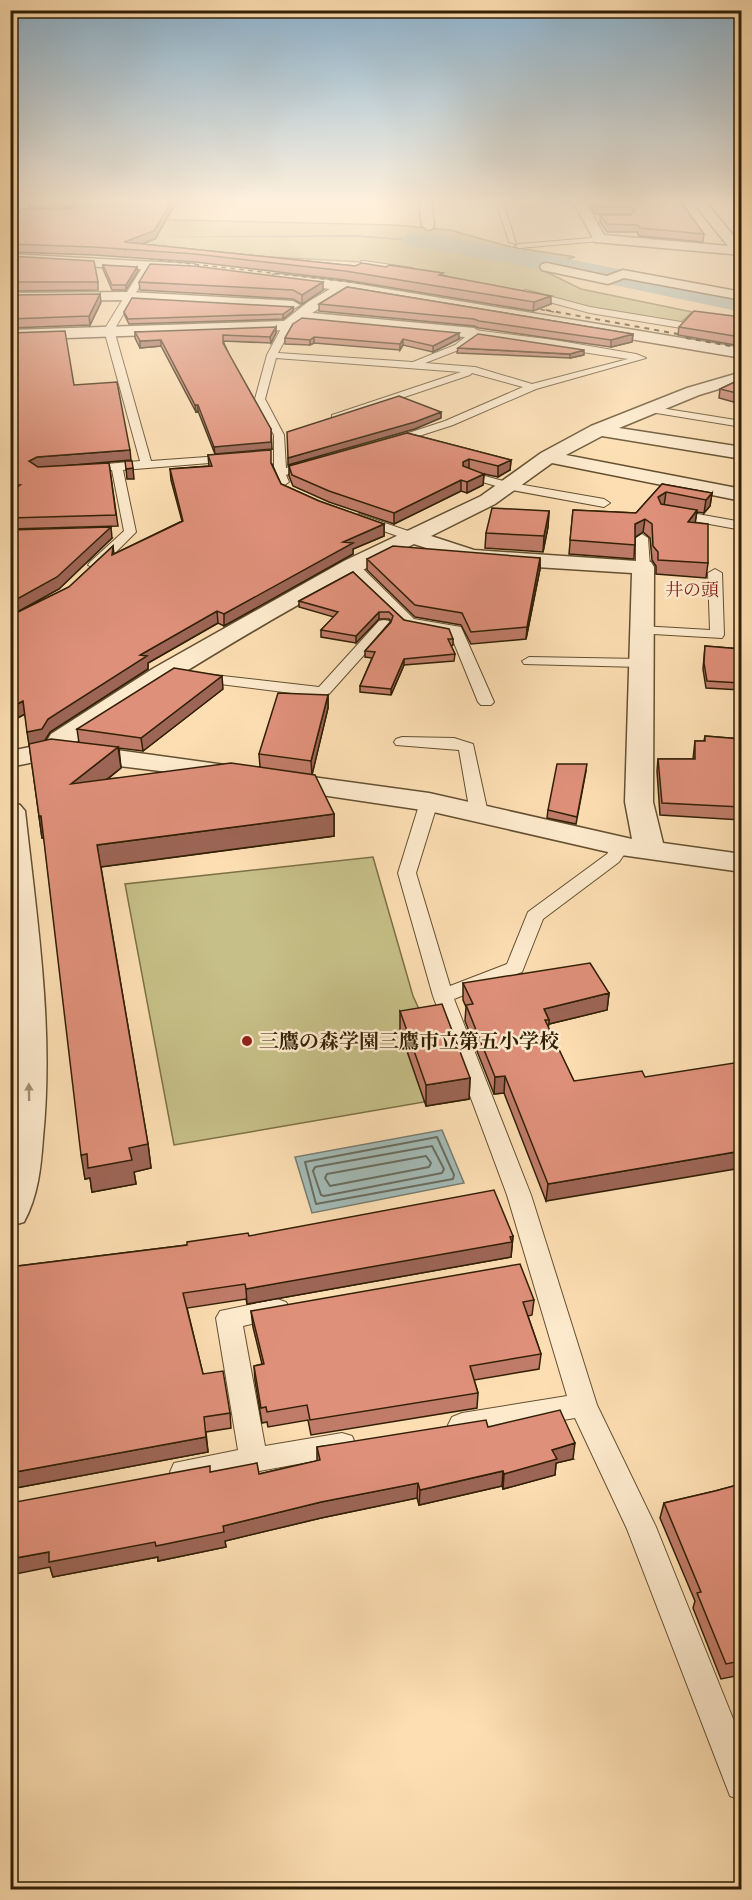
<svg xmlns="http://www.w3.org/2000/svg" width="752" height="1900" font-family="Cardo,'Noto Serif JP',serif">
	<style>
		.green { fill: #c6bf87; stroke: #7c7046; stroke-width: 1.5 }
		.water { fill: #a3bab6; stroke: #767c70; stroke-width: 1.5 }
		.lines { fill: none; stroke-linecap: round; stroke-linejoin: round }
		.shore { stroke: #6a6d5e; stroke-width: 2 }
		.stream { fill: #767c70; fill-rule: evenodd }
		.river { fill: #a3bab6; fill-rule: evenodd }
		.service-casing { stroke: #645031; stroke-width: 2 }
		.minor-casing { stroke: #645031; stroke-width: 3 }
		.service { fill: #fdeacd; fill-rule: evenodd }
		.minor { fill: #fdeacd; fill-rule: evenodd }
		.rail-far1 { stroke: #322006; stroke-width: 1.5; stroke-dasharray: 4.5 4.5; stroke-linecap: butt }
		.rail { stroke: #322006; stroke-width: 2; stroke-dasharray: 5 5; stroke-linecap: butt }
		.wall { fill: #c07c69; stroke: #322006; stroke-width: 1.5 }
		.shaded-wall { fill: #9c6555; stroke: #322006; stroke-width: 1.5 }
		.building { fill: #df907a; stroke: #322006; stroke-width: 1.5 }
		.oneway { fill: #a28f73 }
		.poi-dot { fill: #8f2418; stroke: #fdeacd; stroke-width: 2 }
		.labels { text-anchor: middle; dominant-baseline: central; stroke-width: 5; stroke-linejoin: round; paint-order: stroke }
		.far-quarter-label { font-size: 18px; fill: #7a1f14; stroke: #fdeacd }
		.poi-label { font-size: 20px; font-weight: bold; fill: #322006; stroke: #fdeacd; text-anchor: start }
	</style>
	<rect width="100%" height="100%" fill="#fcdeb2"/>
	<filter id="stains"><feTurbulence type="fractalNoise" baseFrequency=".00333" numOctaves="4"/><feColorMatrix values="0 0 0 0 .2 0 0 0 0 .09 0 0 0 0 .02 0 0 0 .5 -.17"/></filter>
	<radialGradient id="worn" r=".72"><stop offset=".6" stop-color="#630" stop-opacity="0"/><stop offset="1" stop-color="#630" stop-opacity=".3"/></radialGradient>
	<!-- green -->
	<path class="green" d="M 92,218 L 394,225 L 450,230 L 511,247 L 575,257 L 538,268 L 581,289 L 692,312 L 680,323 L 631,317 L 413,269 L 361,262 L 201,253 L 11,224 Z
		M 373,857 L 413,996 L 459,1096 L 174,1145 L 125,884 Z"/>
	<!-- water -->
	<path class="water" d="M 442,1130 L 464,1183 L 312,1213 L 295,1157 Z"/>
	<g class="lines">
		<!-- shore -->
		<path class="shore" d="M 437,1137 L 454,1175 L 453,1179 L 316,1204 L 305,1162 Z
			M 432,1146 L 444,1169 L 442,1173 L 324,1196 L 321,1195 L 313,1171 L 315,1167 Z
			M 426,1156 L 431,1163 L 429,1167 L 330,1186 L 325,1178 L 327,1174 Z"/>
		<!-- stream -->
		<path class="stream" d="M 357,235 L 416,240 L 414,241 L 357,237 L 141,237 Z"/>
		<!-- river -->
		<path class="river" d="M 414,232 L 519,249 L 742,294 L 742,312 L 519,265 L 405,245 L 401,240 L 405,235 Z"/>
		<defs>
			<path id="service" d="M 496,201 L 503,201 L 516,244 L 509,242 Z
				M 603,237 L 603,241 L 600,241 L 519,248 L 515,246 L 519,244 Z
				M 364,261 L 412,268 L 416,270 L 412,272 L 361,265 L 361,261 Z
				M 145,263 L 152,265 L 114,330 L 151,461 L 234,455 L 240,458 L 234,461 L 123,470 L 136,532 L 100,568 L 95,569 L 88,565 L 90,562 L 124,531 L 112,470 L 84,472 L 78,469 L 84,466 L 140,461 L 104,330 Z
				M 526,290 L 590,307 L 681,322 L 686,325 L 681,328 L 590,313 L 523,295 L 523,291 Z
				M 288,322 L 293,325 L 278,353 L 413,362 L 455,345 L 474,330 L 554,340 L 636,354 L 646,358 L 536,389 L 453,425 L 391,445 L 387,444 L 387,440 L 445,421 L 523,387 L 472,373 L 470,375 L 336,420 L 332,419 L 332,415 L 461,372 L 276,358 L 265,399 L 284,435 L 286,468 L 314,460 L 320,463 L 286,475 L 289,482 L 283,486 L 279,484 L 274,473 L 274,435 L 255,399 L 267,355 L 283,325 ZM 476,336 L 628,359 L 532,384 L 475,367 L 425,363 L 461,349 Z
				M 648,406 L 742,421 L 742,427 L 644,411 L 643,409 Z
				M 470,472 L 507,482 L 604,499 L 610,503 L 604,507 L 506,489 L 466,477 L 464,475 Z
				M 670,509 L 742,522 L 742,530 L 666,516 L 664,513 Z
				M 359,514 L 414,533 L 416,536 L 410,540 L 406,539 L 355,521 L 353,518 Z
				M 642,534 L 648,538 L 650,567 L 643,571 L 636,567 L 636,538 Z
				M 352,562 L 357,563 L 414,619 L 461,627 L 494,702 L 491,705 L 481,705 L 478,702 L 450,633 L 405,625 L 347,569 L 345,566 Z
				M 715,569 L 722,573 L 724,635 L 722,638 L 636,633 L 634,630 L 636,627 L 641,626 L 710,630 L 708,573 Z
				M 384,620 L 389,621 L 391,624 L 389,627 L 328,695 L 323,697 L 196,681 L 189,677 L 196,673 L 319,687 L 379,621 Z
				M 529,657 L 640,659 L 647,663 L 640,667 L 524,664 L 522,661 Z
				M 402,737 L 454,738 L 473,744 L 488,813 L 485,817 L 473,817 L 470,813 L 459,750 L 396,745 L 394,742 L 396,739 Z
				M 429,797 L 435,798 L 438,802 L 416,873 L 450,986 L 507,964 L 528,912 L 607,854 L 615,842 L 627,842 L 630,846 L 619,862 L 543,919 L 522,972 L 454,999 L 531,1195 L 597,1405 L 656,1527 L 742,1741 L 742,1800 L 730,1796 L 627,1529 L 575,1418 L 462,1437 L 452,1433 L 448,1425 L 452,1417 L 462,1413 L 567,1396 L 507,1195 L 433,996 L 398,873 L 420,802 L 423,798 Z
				M 277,1299 L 286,1302 L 290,1309 L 286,1316 L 243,1326 L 265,1446 L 342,1433 L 352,1436 L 356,1445 L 352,1454 L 184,1485 L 174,1481 L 170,1472 L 174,1463 L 238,1450 L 216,1318 L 220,1311 Z"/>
			<path id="minor" d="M 20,201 L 33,201 L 14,223 L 10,224 L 10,212 Z
				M 419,201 L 431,201 L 434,226 L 432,229 L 428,230 L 422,226 Z
				M 573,201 L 585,201 L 604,235 L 728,246 L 692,201 L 705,201 L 742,246 L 742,255 L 595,242 Z
				M 10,254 L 194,264 L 201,268 L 194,272 L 10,262 Z
				M 547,263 L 607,276 L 623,270 L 742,292 L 742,300 L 624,278 L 608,284 L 542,270 L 540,267 L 542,264 Z
				M 278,274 L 345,282 L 742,348 L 742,358 L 347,291 L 312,313 L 474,328 L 482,333 L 474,338 L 302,321 L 288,330 L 10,340 L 10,330 L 284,321 L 308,302 L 330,289 L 273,281 L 271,278 L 273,275 Z
				M 129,292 L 293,301 L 300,305 L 293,309 L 129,300 L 10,301 L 10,293 Z
				M 742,372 L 742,382 L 699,395 L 619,428 L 742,447 L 742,459 L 602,436 L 566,455 L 742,489 L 742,501 L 552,463 L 495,504 L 431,536 L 474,550 L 651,562 L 654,567 L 653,802 L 663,843 L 742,854 L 742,872 L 621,855 L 429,811 L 160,771 L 54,758 L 10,767 L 10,751 L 45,744 L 51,734 L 154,668 L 344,561 L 481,496 L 541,453 L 591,426 L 687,388 ZM 414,544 L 472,563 L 632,573 L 625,802 L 632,839 L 429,793 L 73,744 C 183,671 295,602 414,544 Z
				M 10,802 L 20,805 L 25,811 C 37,920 54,1028 43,1138 C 41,1167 38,1196 24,1222 L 10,1226 Z"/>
		</defs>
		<!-- service casing -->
		<use href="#service" class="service-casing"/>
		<!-- minor casing -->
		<use href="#minor" class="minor-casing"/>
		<!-- service -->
		<use href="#service" class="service"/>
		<!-- minor -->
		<use href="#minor" class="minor"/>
		<!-- rail-far1 -->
		<path class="rail-far1" d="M 132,257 L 385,286
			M 523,306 L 554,312"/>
		<!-- rail -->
		<path class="rail" d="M 546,310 L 694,337
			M 686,338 L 742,348"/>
	</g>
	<!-- wall -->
	<path class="wall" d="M 29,201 L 177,201 L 155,239 L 142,244 L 442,275 L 551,304 L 533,311 L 345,280 L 195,262 L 94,255 L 10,252 L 10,218 L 71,208 L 30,208 Z
		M 587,201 L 680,201 L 704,234 L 703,242 L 639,236 L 637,232 L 607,232 L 600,222 L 600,215 L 630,214 L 595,214 Z
		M 10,256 L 98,282 L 98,290 L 10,291 Z
		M 103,265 L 138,271 L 126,290 L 112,290 L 103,269 Z
		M 139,282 L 323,290 L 302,304 L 293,299 L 140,290 Z
		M 347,287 L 633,334 L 632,342 L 611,347 L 479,328 L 474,326 L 319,311 L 319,304 Z
		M 10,295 L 101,302 L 90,325 L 10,328 Z
		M 293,307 L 293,311 L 283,319 L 129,324 L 125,316 L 124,312 Z
		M 741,317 L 741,346 L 678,335 L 679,327 Z
		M 293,324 L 459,339 L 433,352 L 403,345 L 400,350 L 314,343 L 310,345 L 285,344 L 285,338 Z
		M 135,332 L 276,333 L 271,343 L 223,341 L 272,449 L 215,454 L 198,411 L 196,412 L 161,346 L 140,348 L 135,338 Z
		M 10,333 L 74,385 L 131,460 L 69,465 L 109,463 L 118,526 L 10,529 Z
		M 458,348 L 584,355 L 570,358 L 457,353 Z
		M 741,379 L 741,404 L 719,398 L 720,389 Z
		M 407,433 L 511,460 L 510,470 L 498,477 L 484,474 L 483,485 L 467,493 L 461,491 L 394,524 L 329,502 L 293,486 L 289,476 L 289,466 Z
		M 208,455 L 272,464 L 281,484 L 319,501 L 384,524 L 384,536 L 353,549 L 353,554 L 224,626 L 218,623 L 148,663 L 148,669 L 50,732 L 45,740 L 79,743 L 77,729 L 223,689 L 143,751 L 119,748 L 121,768 L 108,779 L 260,767 L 259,754 L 328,695 L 328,708 L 312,774 L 334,814 L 334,836 L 101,867 L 148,1144 L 151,1168 L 134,1172 L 136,1184 L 92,1192 L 90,1178 L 85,1179 L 44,838 L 42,838 L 25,714 L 10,722 L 10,530 L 112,538 L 59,589 L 12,615 L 69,587 L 113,546 L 114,554 L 182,521 L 171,480 L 170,469 L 209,466 Z
		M 662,484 L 712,493 L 710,506 L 704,513 L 697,512 L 695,522 L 708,563 L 706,578 L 656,574 L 656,566 L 652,560 L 650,538 L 643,532 L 635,537 L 634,559 L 569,554 L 573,510 L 636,513 Z
		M 549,511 L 548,527 L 543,552 L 485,548 L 486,533 Z
		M 540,558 L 540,569 L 526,639 L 471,644 L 461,625 L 415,617 L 367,570 L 367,559 Z
		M 353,572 L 404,620 L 453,639 L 453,645 L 451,646 L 455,654 L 454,661 L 404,665 L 391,695 L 360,692 L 360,686 L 372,658 L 365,657 L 365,651 L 391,621 L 389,619 L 379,619 L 356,643 L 321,637 L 321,630 L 334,617 L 299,607 L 299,601 Z
		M 705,646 L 741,649 L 741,690 L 706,688 L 703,669 Z
		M 705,736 L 741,739 L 741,820 L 660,815 L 657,771 L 658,759 L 693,759 L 695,741 L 704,741 Z
		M 586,771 L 576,824 L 547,818 L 548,810 Z
		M 463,983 L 609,993 L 607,1010 L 549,1024 L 548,1028 L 574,1081 L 546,1201 L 504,1093 L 494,1094 L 465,1021 L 466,1007 L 463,1000 Z
		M 400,1011 L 470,1078 L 469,1099 L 426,1106 L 400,1031 Z
		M 249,1236 L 513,1236 L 511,1257 L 247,1304 L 246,1299 L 187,1308 L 203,1374 L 230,1413 L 231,1428 L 206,1432 L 208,1452 L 10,1489 L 10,1267 L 187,1245 Z
		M 534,1300 L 532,1315 L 528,1316 L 541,1354 L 539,1369 L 474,1380 L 478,1393 L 477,1408 L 311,1435 L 308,1420 L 268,1427 L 267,1422 L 262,1423 L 255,1381 L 254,1366 L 262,1364 L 253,1327 L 251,1311 Z
		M 488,1427 L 573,1459 L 556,1463 L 555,1475 L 503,1489 L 502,1486 L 419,1505 L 417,1498 L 321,1518 L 225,1541 L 226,1547 L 158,1561 L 158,1557 L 53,1577 L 50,1567 L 210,1472 L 259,1474 L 317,1461 L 317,1447 Z
		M 741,1484 L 741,1675 L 721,1679 L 693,1608 L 695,1601 L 660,1518 L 664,1503 L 715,1491 Z"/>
	<!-- shaded-wall -->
	<path class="shaded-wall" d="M 10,201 L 17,201 L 10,208 Z
		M 172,201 L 177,201 L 155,239 L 125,250 L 124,242 Z
		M 137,267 L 138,271 L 126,290 L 126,285 Z
		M 323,282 L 323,290 L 302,304 L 302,295 Z
		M 100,294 L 101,302 L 90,325 L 89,316 Z
		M 551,296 L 551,304 L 533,311 L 534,302 Z
		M 293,307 L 293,311 L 283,319 L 283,314 Z
		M 276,327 L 276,333 L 271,343 L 270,337 Z
		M 459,333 L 459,339 L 433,352 L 433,346 Z
		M 633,334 L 632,342 L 611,347 L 611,340 Z
		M 314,337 L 314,343 L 310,345 L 310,340 Z
		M 403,339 L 403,345 L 400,350 L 400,344 Z
		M 161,340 L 161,346 L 140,348 L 140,341 Z
		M 584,350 L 584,355 L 570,358 L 570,354 Z
		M 195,405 L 198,405 L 198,411 L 196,412 Z
		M 441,412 L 441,418 L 415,429 L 288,465 L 288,458 Z
		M 271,429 L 272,449 L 215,454 L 214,447 Z
		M 130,450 L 131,460 L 39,468 L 29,461 L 37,457 Z
		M 469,459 L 469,470 L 463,473 L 463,462 Z
		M 511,460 L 510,470 L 498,477 L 498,466 Z
		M 133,468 L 134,479 L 127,479 L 126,469 Z
		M 484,474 L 483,485 L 467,493 L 467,482 Z
		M 461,480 L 461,491 L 394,524 L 394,513 Z
		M 20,485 L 10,497 L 10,486 Z
		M 666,492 L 664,506 L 657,510 L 658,497 Z
		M 712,493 L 710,506 L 704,513 L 706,500 Z
		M 697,510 L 695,524 L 688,522 Z
		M 549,511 L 548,527 L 543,552 L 544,536 Z
		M 645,519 L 643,532 L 634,538 L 635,524 Z
		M 384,524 L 384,536 L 353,549 L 353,554 L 224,626 L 224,614 L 343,542 Z
		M 111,527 L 112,538 L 59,589 L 10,616 L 10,603 Z
		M 540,558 L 540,569 L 526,639 L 527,627 Z
		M 217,611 L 218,623 L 148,663 L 148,669 L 50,732 L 44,742 L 29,745 L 27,732 L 48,719 L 140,655 Z
		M 379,612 L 379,619 L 356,643 L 356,636 Z
		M 404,659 L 404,665 L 391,695 L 391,689 Z
		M 222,676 L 223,689 L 143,751 L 141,738 Z
		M 328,695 L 328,708 L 312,775 L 311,761 Z
		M 23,701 L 25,714 L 10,722 L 10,708 Z
		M 118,747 L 121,768 L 74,805 L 71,784 Z
		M 334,814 L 334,836 L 100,867 L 97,845 Z
		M 39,816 L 41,816 L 45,838 L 42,838 Z
		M 609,993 L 607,1010 L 549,1024 L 549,1020 L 544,1009 Z
		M 505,1076 L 504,1093 L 494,1094 L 495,1077 Z
		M 470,1078 L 469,1099 L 426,1106 L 426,1085 Z
		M 148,1144 L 151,1168 L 134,1172 L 136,1184 L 92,1192 L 90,1178 L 85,1179 L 81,1155 Z
		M 741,1151 L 741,1168 L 546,1201 L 548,1184 Z
		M 513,1236 L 511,1257 L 247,1304 L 246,1289 Z
		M 206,1437 L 208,1452 L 10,1489 L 10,1473 Z
		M 575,1443 L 573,1459 L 556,1463 L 555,1475 L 503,1489 L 504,1474 L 552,1450 Z
		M 503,1471 L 502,1486 L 419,1505 L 420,1490 Z
		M 418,1483 L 417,1498 L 321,1518 L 225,1541 L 226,1547 L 158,1561 L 158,1557 L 53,1577 L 50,1567 L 10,1575 L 10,1559 L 49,1552 L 223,1526 L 321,1502 Z"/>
	<!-- building -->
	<path class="building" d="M 71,201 L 172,201 L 154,231 L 124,242 L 355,266 L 362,263 L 386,267 L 389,265 L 443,273 L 439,275 L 551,296 L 534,302 L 345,271 L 195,254 L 93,247 L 10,244 L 10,218 L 15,217 L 22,209 L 70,209 L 76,205 Z
		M 592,201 L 680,201 L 704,234 L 640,228 L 638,225 L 607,224 L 600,215 L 630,215 L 636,210 L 630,207 L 595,207 Z
		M 10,256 L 94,261 L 98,282 L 10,282 Z
		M 150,264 L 194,266 L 323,282 L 302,295 L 293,290 L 139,282 Z
		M 103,265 L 137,267 L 126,285 L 112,285 Z
		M 347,287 L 633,334 L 611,340 L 479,321 L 474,319 L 319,304 Z
		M 100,294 L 89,316 L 10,319 L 10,295 Z
		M 132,298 L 293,307 L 283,314 L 128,319 L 124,312 Z
		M 694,311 L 741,317 L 741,337 L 679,327 Z
		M 302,318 L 459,333 L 433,346 L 403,339 L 400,344 L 314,337 L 310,340 L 285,338 L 293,324 Z
		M 276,327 L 270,337 L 223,335 L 223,343 L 271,429 L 271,442 L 214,447 L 198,405 L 195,405 L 161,340 L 140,341 L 135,332 Z
		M 65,331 L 74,385 L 117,382 L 130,450 L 37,457 L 29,461 L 38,467 L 109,463 L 116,515 L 10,518 L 10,493 L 20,485 L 10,486 L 10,333 Z
		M 478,334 L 584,350 L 570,354 L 458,348 Z
		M 741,379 L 741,394 L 720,389 Z
		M 399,396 L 441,412 L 415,422 L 288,458 L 287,432 Z
		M 407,433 L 511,460 L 498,466 L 469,459 L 463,462 L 463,466 L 484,474 L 467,482 L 461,480 L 394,513 L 329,491 L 292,475 L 289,466 Z
		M 271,450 L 271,463 L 281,484 L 319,501 L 384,524 L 343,542 L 353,543 L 224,614 L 217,611 L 140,655 L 147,656 L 48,719 L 42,729 L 27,732 L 23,701 L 10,708 L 10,616 L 69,587 L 113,546 L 112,555 L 183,521 L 170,469 L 212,466 L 208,455 Z
		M 125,461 L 132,461 L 133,468 L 126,469 Z
		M 662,484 L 712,493 L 706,500 L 666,492 L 658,497 L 661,504 L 697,510 L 688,522 L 708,524 L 708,563 L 658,560 L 658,552 L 653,546 L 652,524 L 645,519 L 635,524 L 635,545 L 570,540 L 573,510 L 636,513 Z
		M 492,508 L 549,511 L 544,536 L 486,533 Z
		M 111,527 L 57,577 L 10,603 L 10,530 Z
		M 393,546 L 540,558 L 527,627 L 471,632 L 462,613 L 415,605 L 367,559 Z
		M 353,572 L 404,620 L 449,629 L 453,639 L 448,639 L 455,654 L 404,659 L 391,689 L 360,686 L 375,652 L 365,651 L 391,622 L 393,616 L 389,612 L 379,612 L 356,636 L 321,630 L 338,612 L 299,601 Z
		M 705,646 L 741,649 L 741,683 L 707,681 L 704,663 Z
		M 174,668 L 222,676 L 141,738 L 77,729 Z
		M 278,693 L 328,695 L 311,761 L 259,754 Z
		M 705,736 L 741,739 L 741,807 L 662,803 L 658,759 L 695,759 L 695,741 L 705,741 Z
		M 51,739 L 118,747 L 71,784 L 231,763 L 315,775 L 334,814 L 97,845 L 148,1144 L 129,1148 L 132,1160 L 88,1168 L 87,1154 L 81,1155 L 41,816 L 39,816 L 29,744 Z
		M 557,764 L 587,764 L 577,817 L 548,810 Z
		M 590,963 L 609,993 L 544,1009 L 549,1020 L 545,1020 L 574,1081 L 642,1071 L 645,1077 L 734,1063 L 741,1076 L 741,1151 L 548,1184 L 505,1076 L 495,1077 L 466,1005 L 473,1004 L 463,983 Z
		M 442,1004 L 470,1078 L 426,1085 L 400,1011 Z
		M 494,1190 L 513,1236 L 510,1237 L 512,1242 L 246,1289 L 245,1284 L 183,1293 L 203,1374 L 223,1371 L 230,1413 L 204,1417 L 206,1437 L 10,1473 L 10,1267 L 187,1245 L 187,1242 L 248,1233 L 249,1236 Z
		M 520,1264 L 534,1300 L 523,1302 L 541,1354 L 470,1366 L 478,1393 L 310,1420 L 307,1405 L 267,1412 L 266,1407 L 261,1408 L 254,1366 L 264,1364 L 251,1311 Z
		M 560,1410 L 575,1443 L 552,1450 L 557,1459 L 504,1474 L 503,1471 L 420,1490 L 418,1483 L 321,1502 L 223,1526 L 224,1532 L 156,1546 L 155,1542 L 49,1562 L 49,1552 L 10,1559 L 10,1503 L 210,1466 L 210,1472 L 257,1463 L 259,1474 L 320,1460 L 317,1447 L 486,1420 L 488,1427 Z
		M 741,1484 L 741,1661 L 726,1664 L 697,1593 L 701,1592 L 664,1503 L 715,1491 Z"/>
	<!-- one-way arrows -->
	<defs><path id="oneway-solid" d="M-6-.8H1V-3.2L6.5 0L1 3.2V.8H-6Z" transform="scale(1.5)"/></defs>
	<use class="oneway" href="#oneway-solid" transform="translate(29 1092) rotate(-91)"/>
	<!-- sky -->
	<linearGradient id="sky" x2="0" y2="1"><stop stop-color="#8cb6d4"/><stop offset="0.43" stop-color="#fef0dc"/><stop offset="1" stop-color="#fef0dc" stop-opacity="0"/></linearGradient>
	<rect width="752" height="467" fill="url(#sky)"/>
	<!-- markers -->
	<circle class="poi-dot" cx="247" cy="1041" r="6"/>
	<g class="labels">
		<!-- far-quarter labels -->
		<g class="far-quarter-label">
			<text x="692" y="590">井の頭</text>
		</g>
		<!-- poi labels -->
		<g class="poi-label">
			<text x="259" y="1041">三鷹の森学園三鷹市立第五小学校</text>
		</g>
	</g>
	<!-- margin -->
	<rect width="752" height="1900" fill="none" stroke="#fcdeb2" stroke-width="36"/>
	<rect x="12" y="12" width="728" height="1876" fill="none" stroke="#322006" stroke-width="3"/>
	<rect x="18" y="18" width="716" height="1864" fill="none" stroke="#322006" stroke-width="1.5"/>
	<rect width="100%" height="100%" filter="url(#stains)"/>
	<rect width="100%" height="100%" fill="url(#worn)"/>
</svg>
